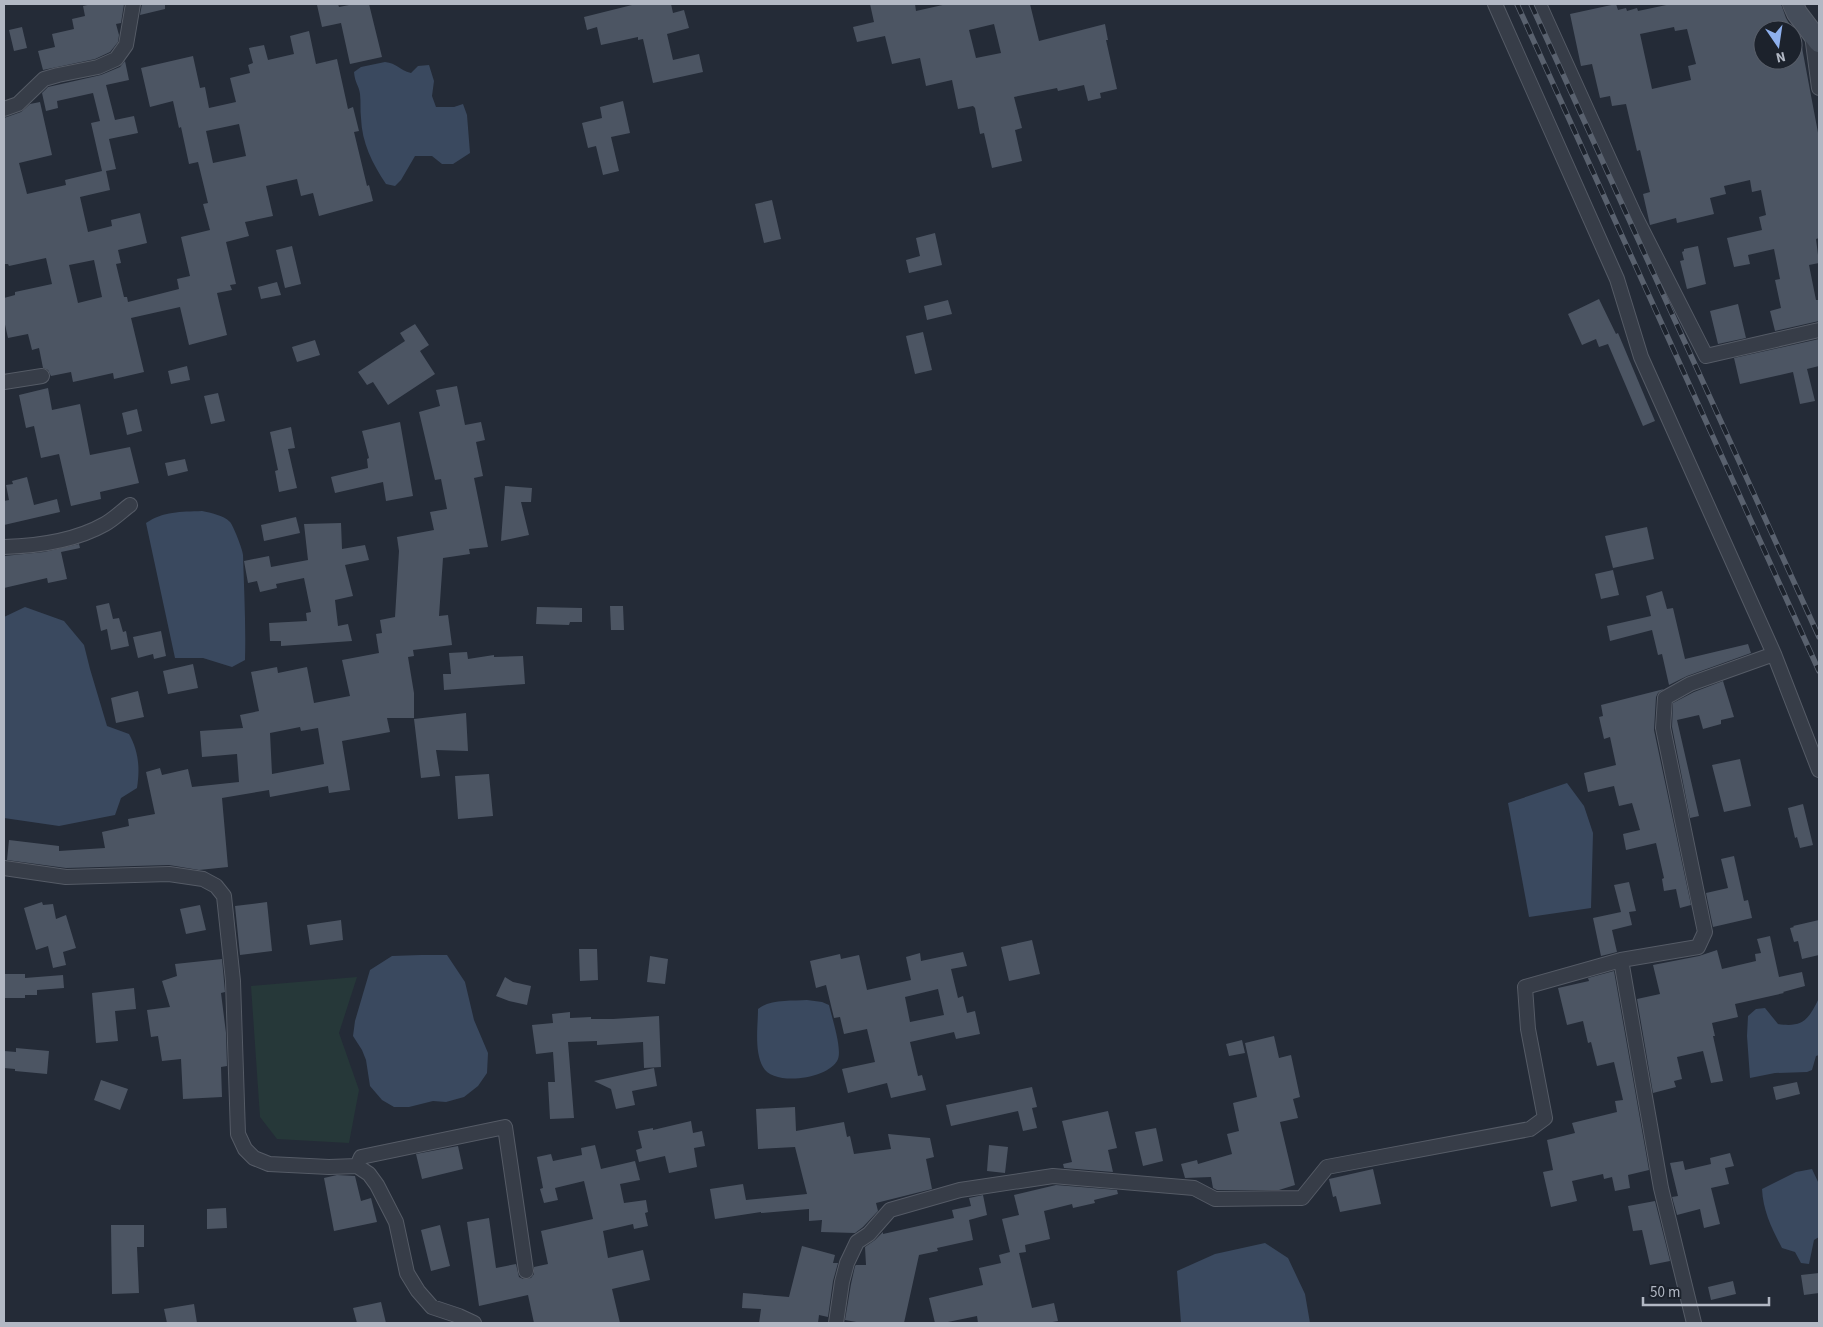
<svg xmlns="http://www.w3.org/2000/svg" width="1823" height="1327" font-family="'Source Sans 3',sans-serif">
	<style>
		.green { fill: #263839 }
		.water { fill: #3a495f }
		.building { fill: #4c5563; fill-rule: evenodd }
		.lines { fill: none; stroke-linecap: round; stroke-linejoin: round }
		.street-casing { stroke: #555b66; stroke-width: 16 }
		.secondary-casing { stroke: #555b66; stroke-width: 22 }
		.street { stroke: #373d48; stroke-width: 14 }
		.secondary { stroke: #454d5a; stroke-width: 20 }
		.rail-casing { stroke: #59616e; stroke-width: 5.5 }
		.rail { stroke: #1c222c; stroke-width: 4; stroke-dasharray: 11; stroke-linecap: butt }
	</style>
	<rect width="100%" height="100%" fill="#242b37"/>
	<!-- green -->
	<path class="green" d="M 357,977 L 339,1033 L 359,1090 L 349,1143 L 277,1139 L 260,1117 L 251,986 Z"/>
	<!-- water -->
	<path class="water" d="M 385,62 C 397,63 399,70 411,73 L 418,66 L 429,65 L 434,81 L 432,96 L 436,107 L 454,107 L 463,104 L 467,115 L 470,153 L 453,164 L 442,164 L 432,156 L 415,156 L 401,180 L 395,186 L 386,184 C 372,163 362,143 361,118 C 360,110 361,102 360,94 C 359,85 355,84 354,72 L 361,67 Z
		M 202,511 C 211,513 223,515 230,522 C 233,525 243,550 243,555 C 244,589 246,625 245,660 L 232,667 L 203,658 L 175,658 L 146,523 C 164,511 180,512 202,511 Z
		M 25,607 L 64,621 L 84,645 L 90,669 L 107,726 L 129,734 C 139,752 140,769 137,788 L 121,798 L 115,815 L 59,826 L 4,818 L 4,617 Z
		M 1567,783 L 1584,806 L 1593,833 L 1591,908 L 1529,917 L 1508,803 Z
		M 421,955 L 447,955 L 465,982 L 474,1020 L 488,1053 L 487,1073 L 478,1086 L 464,1097 L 446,1102 L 433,1101 L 409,1107 L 394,1107 L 382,1100 L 370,1086 L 366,1060 L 362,1050 L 353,1036 L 355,1021 L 370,970 L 392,956 Z
		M 1819,998 L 1819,1055 L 1816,1056 L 1812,1070 L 1807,1072 L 1775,1073 L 1750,1078 L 1747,1036 L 1748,1016 L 1756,1009 L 1765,1008 L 1778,1024 C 1803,1028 1809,1019 1819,998 Z
		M 807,1000 L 822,1002 L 829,1005 C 832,1018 842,1048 838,1059 C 830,1079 773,1087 763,1067 C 754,1051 758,1026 758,1009 C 770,999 792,1001 807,1000 Z
		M 1812,1169 L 1819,1184 L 1819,1237 L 1814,1240 L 1809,1264 L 1801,1263 L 1795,1252 L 1782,1248 C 1772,1229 1763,1211 1762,1189 L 1796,1172 Z
		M 1265,1243 L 1288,1258 L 1305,1294 L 1310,1323 L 1181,1323 L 1177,1271 L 1215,1254 Z"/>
	<!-- building -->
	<path class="building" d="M 92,4 L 124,4 L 121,23 L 116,24 L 119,35 L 118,42 L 110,52 L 95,59 L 43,70 L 38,51 L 55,47 L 52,34 L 74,29 L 72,19 L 85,16 L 83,6 Z
		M 142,4 L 165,4 L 165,9 L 140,15 Z
		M 324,4 L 338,4 L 339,7 L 354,4 L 369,4 L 382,57 L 350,64 L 341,23 L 322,27 L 317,5 Z
		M 636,4 L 671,4 L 673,13 L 684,10 L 689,28 L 667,34 L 673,60 L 699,54 L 703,72 L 653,83 L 643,39 L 638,40 L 638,37 L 601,45 L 597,27 L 587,30 L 584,17 Z
		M 870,4 L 915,4 L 916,11 L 947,4 L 1030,4 L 1039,41 L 1105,24 L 1108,40 L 1106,40 L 1117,89 L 1100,93 L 1101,98 L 1088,101 L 1084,85 L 1058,91 L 1057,88 L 1014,97 L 1022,128 L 1015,130 L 1022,161 L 992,168 L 984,133 L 980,134 L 975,108 L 973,106 L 958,109 L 952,80 L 926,86 L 920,58 L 892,64 L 885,36 L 857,42 L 853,27 L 874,22 ZM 994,24 L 1001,53 L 976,58 L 969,30 Z
		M 1616,4 L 1618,10 L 1626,8 L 1627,11 L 1637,8 L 1638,11 L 1671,4 L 1781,4 L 1786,18 L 1793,30 L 1762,30 L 1763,60 L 1793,60 L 1793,32 L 1796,31 L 1800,37 L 1819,138 L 1819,238 L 1816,239 L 1819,263 L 1809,265 L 1816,300 L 1819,300 L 1819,321 L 1775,331 L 1770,311 L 1781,308 L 1775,280 L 1780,279 L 1774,249 L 1748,255 L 1750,264 L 1734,267 L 1727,238 L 1762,230 L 1759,217 L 1766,215 L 1761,190 L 1752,192 L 1750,180 L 1724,186 L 1726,194 L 1710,198 L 1714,214 L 1677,223 L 1676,218 L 1650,225 L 1643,194 L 1650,192 L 1640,150 L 1637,151 L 1626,104 L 1612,106 L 1610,96 L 1600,98 L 1592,64 L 1581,66 L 1570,14 ZM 1674,27 L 1675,31 L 1687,29 L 1696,64 L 1688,66 L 1691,80 L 1652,89 L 1640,34 Z
		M 22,27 L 27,48 L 14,51 L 9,30 Z
		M 309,31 L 316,64 L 337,59 L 348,109 L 353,107 L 359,131 L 354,132 L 367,186 L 369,185 L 373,201 L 319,216 L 313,193 L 301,196 L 297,179 L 266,186 L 273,216 L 245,222 L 249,236 L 226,242 L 236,284 L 230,285 L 232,290 L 217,293 L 227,335 L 189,345 L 180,307 L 131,318 L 144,372 L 114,379 L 113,373 L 73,382 L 71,372 L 51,376 L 48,370 L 43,368 L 39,348 L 32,350 L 28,334 L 8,338 L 4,320 L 4,298 L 15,295 L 15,292 L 52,284 L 46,258 L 9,266 L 8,264 L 4,264 L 4,118 L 21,112 L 30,104 L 40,102 L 52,155 L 19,163 L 27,194 L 66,185 L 65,180 L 102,171 L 91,123 L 100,121 L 93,93 L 57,101 L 58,108 L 46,111 L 42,93 L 48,87 L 101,75 L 120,67 L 125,61 L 129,80 L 106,85 L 115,120 L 134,116 L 138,133 L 109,139 L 116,169 L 106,171 L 110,190 L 80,197 L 88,232 L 112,226 L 111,220 L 140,213 L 147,243 L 118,250 L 121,263 L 116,264 L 124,297 L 127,297 L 128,302 L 179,289 L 177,279 L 190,276 L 181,237 L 210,230 L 203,204 L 208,203 L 198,162 L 189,164 L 181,127 L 179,128 L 173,101 L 150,107 L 141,68 L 193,56 L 200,88 L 205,87 L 209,108 L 236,102 L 230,78 L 250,73 L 248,65 L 253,63 L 249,48 L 264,45 L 268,60 L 294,54 L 290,36 ZM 239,124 L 246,156 L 213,163 L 206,131 ZM 94,260 L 102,297 L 78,303 L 69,265 Z
		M 623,101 L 630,133 L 611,137 L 619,171 L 603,175 L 596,146 L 588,148 L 582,123 L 602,118 L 600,107 Z
		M 772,200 L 781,239 L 764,243 L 755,204 Z
		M 935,233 L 942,265 L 909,273 L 906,260 L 920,256 L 916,238 Z
		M 292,246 L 301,284 L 285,288 L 276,250 Z
		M 1698,246 L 1706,284 L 1687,289 L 1680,261 L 1684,260 L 1682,252 L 1684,251 L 1684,249 Z
		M 277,282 L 281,295 L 261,299 L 258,287 Z
		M 1599,299 L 1616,334 L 1618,333 L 1655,421 L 1643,426 L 1608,344 L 1599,347 L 1596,339 L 1582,345 L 1568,314 Z
		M 948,300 L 952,314 L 927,320 L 924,306 Z
		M 1738,304 L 1746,338 L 1718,344 L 1710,311 Z
		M 415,324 L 429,345 L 420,351 L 435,374 L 388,405 L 373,382 L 367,385 L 358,372 L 405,341 L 400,333 Z
		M 923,332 L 932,370 L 915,374 L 906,336 Z
		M 1819,339 L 1819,366 L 1807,369 L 1815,401 L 1800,404 L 1793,372 L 1740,384 L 1734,358 Z
		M 315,340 L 320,355 L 297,362 L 292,347 Z
		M 187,366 L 190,380 L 171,384 L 168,371 Z
		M 457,386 L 465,425 L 481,422 L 485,440 L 476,442 L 483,476 L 474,478 L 488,547 L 469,549 L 470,554 L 443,558 L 439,616 L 448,615 L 452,645 L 413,650 L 414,656 L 408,657 L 414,693 L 414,718 L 387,718 L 390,732 L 342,741 L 350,790 L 329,793 L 328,786 L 270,797 L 269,790 L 222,798 L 228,867 L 199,870 L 169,865 L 66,868 L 7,860 L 9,840 L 59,846 L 59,851 L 105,848 L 102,832 L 129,826 L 128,819 L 155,814 L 146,772 L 160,768 L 162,775 L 188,769 L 192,787 L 239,782 L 237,754 L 202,757 L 200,731 L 243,728 L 240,715 L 259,711 L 251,672 L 277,667 L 278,673 L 307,667 L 314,703 L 350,696 L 342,660 L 379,653 L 376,634 L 382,633 L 380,620 L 395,617 L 399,551 L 397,537 L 434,530 L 430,512 L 447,509 L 441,479 L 435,480 L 419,412 L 440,406 L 436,390 ZM 300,727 L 301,731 L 318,728 L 324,764 L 272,774 L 270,733 Z
		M 48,388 L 52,410 L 80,404 L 90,455 L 130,447 L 139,483 L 100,492 L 101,499 L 71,506 L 59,454 L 41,458 L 34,426 L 26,428 L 19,395 Z
		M 218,393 L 225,421 L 211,424 L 204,396 Z
		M 137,409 L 142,431 L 127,435 L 122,413 Z
		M 400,422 L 413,496 L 386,501 L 383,482 L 335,493 L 331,477 L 368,468 L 367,459 L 369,458 L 362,431 Z
		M 291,427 L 295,448 L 288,449 L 297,488 L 279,492 L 275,471 L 278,470 L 270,432 Z
		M 185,459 L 188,471 L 168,476 L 165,463 Z
		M 27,477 L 34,505 L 57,499 L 60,512 L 4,525 L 4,501 L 9,500 L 6,485 L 13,484 L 12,481 Z
		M 505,486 L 532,488 L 531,502 L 521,502 L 529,535 L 501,541 Z
		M 296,517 L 300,533 L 264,541 L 261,525 Z
		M 341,523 L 342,549 L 365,545 L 369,560 L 345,565 L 353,596 L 335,600 L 338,626 L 348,624 L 352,641 L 281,646 L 281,641 L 270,641 L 269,623 L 307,621 L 306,613 L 311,612 L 304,578 L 276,584 L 277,588 L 260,592 L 257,581 L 248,583 L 244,561 L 269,556 L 271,567 L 308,560 L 304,524 Z
		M 1647,527 L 1654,559 L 1613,568 L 1605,536 Z
		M 79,544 L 80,548 L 61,552 L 67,579 L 48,583 L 47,578 L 4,588 L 4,556 L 44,552 Z
		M 1613,570 L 1619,595 L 1601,599 L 1595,574 Z
		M 1662,591 L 1667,609 L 1673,608 L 1685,659 L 1748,644 L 1751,653 L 1687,676 L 1669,685 L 1662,654 L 1658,655 L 1652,630 L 1610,641 L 1607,626 L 1651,616 L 1646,596 Z
		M 109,603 L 113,619 L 119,618 L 123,632 L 126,631 L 129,646 L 111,650 L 107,629 L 101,631 L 96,606 Z
		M 610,606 L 623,606 L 624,630 L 611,630 Z
		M 537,607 L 582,608 L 582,622 L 570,622 L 569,625 L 536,624 Z
		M 161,631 L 166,656 L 154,659 L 153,654 L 138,658 L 133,637 Z
		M 467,652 L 468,659 L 494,655 L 494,657 L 523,656 L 525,684 L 444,690 L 443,674 L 451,674 L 449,653 Z
		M 193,664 L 198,688 L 168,694 L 163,671 Z
		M 1723,681 L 1734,717 L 1721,720 L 1721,724 L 1703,729 L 1699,715 L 1677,720 L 1699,816 L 1690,818 L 1672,727 L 1673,703 L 1694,692 Z
		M 1664,689 L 1658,693 L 1656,697 L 1654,730 L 1691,905 L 1680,908 L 1676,889 L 1664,891 L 1662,879 L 1664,878 L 1656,843 L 1626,850 L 1623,834 L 1640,830 L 1632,803 L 1619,806 L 1614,786 L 1588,792 L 1584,773 L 1616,765 L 1610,737 L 1604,739 L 1599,717 L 1603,716 L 1601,705 Z
		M 138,691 L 144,717 L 116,723 L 111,698 Z
		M 466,713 L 468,751 L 436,750 L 440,776 L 421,778 L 414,719 Z
		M 1740,759 L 1751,806 L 1724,812 L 1712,765 Z
		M 489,774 L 493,816 L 458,819 L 455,776 Z
		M 1803,804 L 1813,845 L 1800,848 L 1797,837 L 1795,838 L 1788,808 Z
		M 1734,856 L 1744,901 L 1748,900 L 1752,918 L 1713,927 L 1706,893 L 1728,888 L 1721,859 Z
		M 1629,882 L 1636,911 L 1629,912 L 1632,925 L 1612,930 L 1617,952 L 1601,956 L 1593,918 L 1621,912 L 1614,885 Z
		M 42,902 L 43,905 L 53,904 L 56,919 L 66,915 L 76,948 L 63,952 L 66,965 L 53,968 L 48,946 L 36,950 L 24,908 Z
		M 267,902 L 272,951 L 240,955 L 235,906 Z
		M 200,905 L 206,930 L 186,934 L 180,909 Z
		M 341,920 L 343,940 L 310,945 L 307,925 Z
		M 1819,920 L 1819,955 L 1802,959 L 1798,941 L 1794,942 L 1790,928 L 1794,927 L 1793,926 Z
		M 1770,936 L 1779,977 L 1802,972 L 1805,986 L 1783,992 L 1784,993 L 1735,1004 L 1738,1017 L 1712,1023 L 1715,1036 L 1713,1036 L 1723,1081 L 1711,1083 L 1703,1051 L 1677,1057 L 1682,1079 L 1674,1081 L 1676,1087 L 1653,1093 L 1637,999 L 1660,994 L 1653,965 L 1699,956 L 1717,950 L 1722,969 L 1756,961 L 1755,954 L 1761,953 L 1757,939 Z
		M 1032,940 L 1040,974 L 1009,981 L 1001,947 Z
		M 579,949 L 597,949 L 598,980 L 580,981 Z
		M 963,952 L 967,966 L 951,969 L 958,998 L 963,996 L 967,1013 L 975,1011 L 980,1034 L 956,1039 L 954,1032 L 910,1042 L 918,1076 L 922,1075 L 926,1090 L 891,1098 L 887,1083 L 848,1093 L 842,1069 L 875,1062 L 867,1029 L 844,1034 L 840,1017 L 834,1018 L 826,985 L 816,988 L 810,961 L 840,954 L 841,959 L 859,955 L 867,990 L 911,980 L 906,957 L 920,953 L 921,961 ZM 938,989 L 944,1015 L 910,1022 L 905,997 Z
		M 650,956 L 668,959 L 665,984 L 647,982 Z
		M 222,959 L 225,992 L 221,993 L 226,1033 L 227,1066 L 221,1067 L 222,1097 L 183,1099 L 181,1059 L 162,1061 L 158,1036 L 151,1037 L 147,1010 L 170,1007 L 162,981 L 177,976 L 175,964 Z
		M 1614,971 L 1649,1170 L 1628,1175 L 1630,1188 L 1615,1191 L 1612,1177 L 1604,1179 L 1603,1174 L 1572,1181 L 1577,1201 L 1551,1207 L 1543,1172 L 1553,1170 L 1547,1140 L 1575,1133 L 1572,1123 L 1617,1112 L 1615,1101 L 1623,1100 L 1614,1062 L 1597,1066 L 1591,1042 L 1588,1043 L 1583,1021 L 1567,1025 L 1558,988 L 1589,981 L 1588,978 Z
		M 4,974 L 25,974 L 25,978 L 63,975 L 64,988 L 37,990 L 37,995 L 25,995 L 25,998 L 4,998 Z
		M 505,977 L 513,982 L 531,986 L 527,1005 L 509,1001 L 496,996 Z
		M 134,988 L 136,1009 L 115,1011 L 118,1041 L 96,1043 L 92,993 Z
		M 570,1012 L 570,1018 L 591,1017 L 591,1019 L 613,1019 L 659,1016 L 661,1067 L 644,1068 L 643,1042 L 597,1045 L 597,1041 L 568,1042 L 574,1118 L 550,1119 L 548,1082 L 555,1082 L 553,1052 L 536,1054 L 532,1025 L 553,1023 L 552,1014 Z
		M 1274,1036 L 1279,1058 L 1291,1055 L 1300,1097 L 1293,1099 L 1298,1118 L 1280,1122 L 1295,1185 L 1279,1190 L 1217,1190 L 1213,1188 L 1211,1177 L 1185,1178 L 1181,1164 L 1197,1160 L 1198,1164 L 1232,1154 L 1227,1134 L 1239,1131 L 1233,1103 L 1257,1097 L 1245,1043 Z
		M 1242,1040 L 1245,1053 L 1229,1056 L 1226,1044 Z
		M 16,1048 L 49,1051 L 47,1074 L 15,1071 L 15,1069 L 4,1068 L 4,1051 L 16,1052 Z
		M 654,1068 L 657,1086 L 632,1091 L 635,1105 L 616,1109 L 611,1089 L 594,1081 Z
		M 101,1080 L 128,1089 L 120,1110 L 94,1100 Z
		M 1797,1082 L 1800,1094 L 1776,1100 L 1773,1087 Z
		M 1032,1087 L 1037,1107 L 1032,1108 L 1037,1128 L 1023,1131 L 1018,1111 L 951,1126 L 946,1105 Z
		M 795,1107 L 796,1131 L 844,1122 L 847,1137 L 850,1136 L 854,1154 L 891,1149 L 888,1134 L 930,1138 L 934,1157 L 926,1159 L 932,1189 L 876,1203 L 878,1211 L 863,1227 L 855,1233 L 821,1232 L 822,1220 L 809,1221 L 809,1209 L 761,1213 L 761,1212 L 715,1219 L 710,1189 L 743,1184 L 746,1200 L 807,1194 L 795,1147 L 758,1149 L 756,1109 Z
		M 1108,1111 L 1117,1148 L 1108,1150 L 1113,1172 L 1064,1168 L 1063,1164 L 1072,1162 L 1062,1121 Z
		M 691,1121 L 693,1133 L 702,1131 L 705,1146 L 694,1148 L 697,1167 L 669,1173 L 665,1156 L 639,1162 L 636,1150 L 642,1148 L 638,1131 L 653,1128 L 653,1130 Z
		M 1156,1128 L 1163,1161 L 1143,1166 L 1135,1132 Z
		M 595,1145 L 601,1169 L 635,1161 L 640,1180 L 620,1184 L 624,1203 L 646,1200 L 648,1212 L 645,1213 L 648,1226 L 634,1229 L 633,1224 L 603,1231 L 608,1258 L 643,1250 L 650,1280 L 612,1289 L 620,1323 L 534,1323 L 528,1295 L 479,1306 L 467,1222 L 489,1218 L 496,1268 L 516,1264 L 519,1277 L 523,1279 L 531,1278 L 534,1274 L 534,1267 L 548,1264 L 541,1231 L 593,1219 L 584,1181 L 555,1188 L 558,1200 L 544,1203 L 540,1189 L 543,1188 L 537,1157 L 551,1154 L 553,1161 L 582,1155 L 581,1148 Z
		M 989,1145 L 1008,1147 L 1005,1173 L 987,1171 Z
		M 458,1146 L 463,1169 L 422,1179 L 416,1154 Z
		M 1730,1153 L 1734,1166 L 1725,1168 L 1729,1184 L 1711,1188 L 1720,1224 L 1704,1228 L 1700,1209 L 1677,1215 L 1672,1197 L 1678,1196 L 1670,1163 L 1683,1161 L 1685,1170 L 1711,1164 L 1710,1158 Z
		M 1373,1169 L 1381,1204 L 1340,1212 L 1336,1196 L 1333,1197 L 1329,1179 Z
		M 337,1175 L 355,1176 L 361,1201 L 371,1198 L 377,1222 L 334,1231 L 324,1178 Z
		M 1056,1185 L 1117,1190 L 1118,1194 L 1094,1200 L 1095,1203 L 1073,1208 L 1072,1204 L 1044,1211 L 1050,1239 L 1025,1245 L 1026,1252 L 1019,1253 L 1032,1308 L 1054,1303 L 1058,1321 L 1047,1323 L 978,1323 L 977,1316 L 943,1323 L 935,1323 L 929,1298 L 983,1285 L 979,1268 L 1001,1263 L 999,1255 L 1010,1252 L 1002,1219 L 1019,1215 L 1014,1195 Z
		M 983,1195 L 987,1215 L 969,1220 L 973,1240 L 937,1248 L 938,1251 L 919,1255 L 904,1323 L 862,1323 L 845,1320 L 851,1284 L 855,1266 L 856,1265 L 866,1265 L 865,1247 L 875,1240 L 883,1232 L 883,1234 L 954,1218 L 952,1210 L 971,1206 L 969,1198 Z
		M 1655,1201 L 1670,1261 L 1650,1265 L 1642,1230 L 1633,1231 L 1628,1206 Z
		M 226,1208 L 227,1228 L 207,1229 L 207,1209 Z
		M 111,1225 L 144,1225 L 144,1247 L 137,1247 L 139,1293 L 112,1294 Z
		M 440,1225 L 450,1266 L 431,1271 L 421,1230 Z
		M 802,1246 L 835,1255 L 833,1263 L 838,1263 L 833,1281 L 828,1317 L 819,1315 L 818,1323 L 759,1323 L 761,1309 L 742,1308 L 743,1293 L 789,1297 Z
		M 1819,1273 L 1819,1293 L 1804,1295 L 1801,1275 Z
		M 1733,1281 L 1736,1294 L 1711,1300 L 1708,1287 Z
		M 381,1302 L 386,1323 L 357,1323 L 353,1308 Z
		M 194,1304 L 197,1323 L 167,1323 L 164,1309 Z"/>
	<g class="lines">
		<defs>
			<path id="street" d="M 1539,4 L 1634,214 L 1706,356 L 1819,330
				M 1812,35 L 1819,88
				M 4,109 L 18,104 L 44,79 L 58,75 L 98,67 L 116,59 L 126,45 L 133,4
				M 4,382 L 42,376
				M 4,547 C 38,546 75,541 105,524 C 114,519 122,511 130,505
				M 1774,654 L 1819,770
				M 4,868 L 66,877 L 169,874 L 203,879 L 216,886 L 224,896 L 233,981 L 238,1134 L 245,1149 L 254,1158 L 269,1164 L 329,1167 L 357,1166 L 369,1174 L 377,1185 L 396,1222 L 407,1273 L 418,1291 L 432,1307 L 459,1316 L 474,1323
				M 1621,960 L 1661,1188 L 1694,1323
				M 357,1166 L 361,1157 L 505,1127 L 526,1271
				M 836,1323 L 842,1282 L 847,1263 L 857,1242 L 869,1234 L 890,1210 L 960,1190 L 1053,1176 L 1194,1188 L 1215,1199 L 1302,1198 L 1327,1167 L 1530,1129 L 1545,1118 L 1528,1029 L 1525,987 L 1621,960 L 1698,947 L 1705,932 L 1663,728 L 1665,698 L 1690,684 L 1774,654 L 1641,357 L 1617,279 L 1495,4"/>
			<path id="secondary" d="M 1793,4 L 1797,13 L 1819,42"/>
		</defs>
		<!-- street casing -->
		<use href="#street" class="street-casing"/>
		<!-- secondary casing -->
		<use href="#secondary" class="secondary-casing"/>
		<!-- street -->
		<use href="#street" class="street"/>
		<!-- secondary -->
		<use href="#secondary" class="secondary"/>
		<defs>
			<path id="rail" d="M 1517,4 L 1819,671
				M 1531,4 L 1819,637"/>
		</defs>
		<!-- rail casing -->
		<use href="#rail" class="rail-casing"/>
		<!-- rail -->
		<use href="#rail" class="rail"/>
	</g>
	<!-- border -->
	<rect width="1823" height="1327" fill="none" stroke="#b2b8c4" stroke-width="10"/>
	<!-- north arrow -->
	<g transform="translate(1778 45) rotate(167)"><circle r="24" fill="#1c222c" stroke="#585e69"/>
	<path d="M0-4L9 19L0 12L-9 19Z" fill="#8eb0ed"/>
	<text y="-8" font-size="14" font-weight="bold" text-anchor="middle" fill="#b2b8c4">N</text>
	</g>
	<!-- scale -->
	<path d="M1643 1297v8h126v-8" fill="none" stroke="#b2b8c4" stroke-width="2.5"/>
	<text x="1650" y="1297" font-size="15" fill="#b2b8c4" stroke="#1c222c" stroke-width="4" paint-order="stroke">50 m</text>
</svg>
